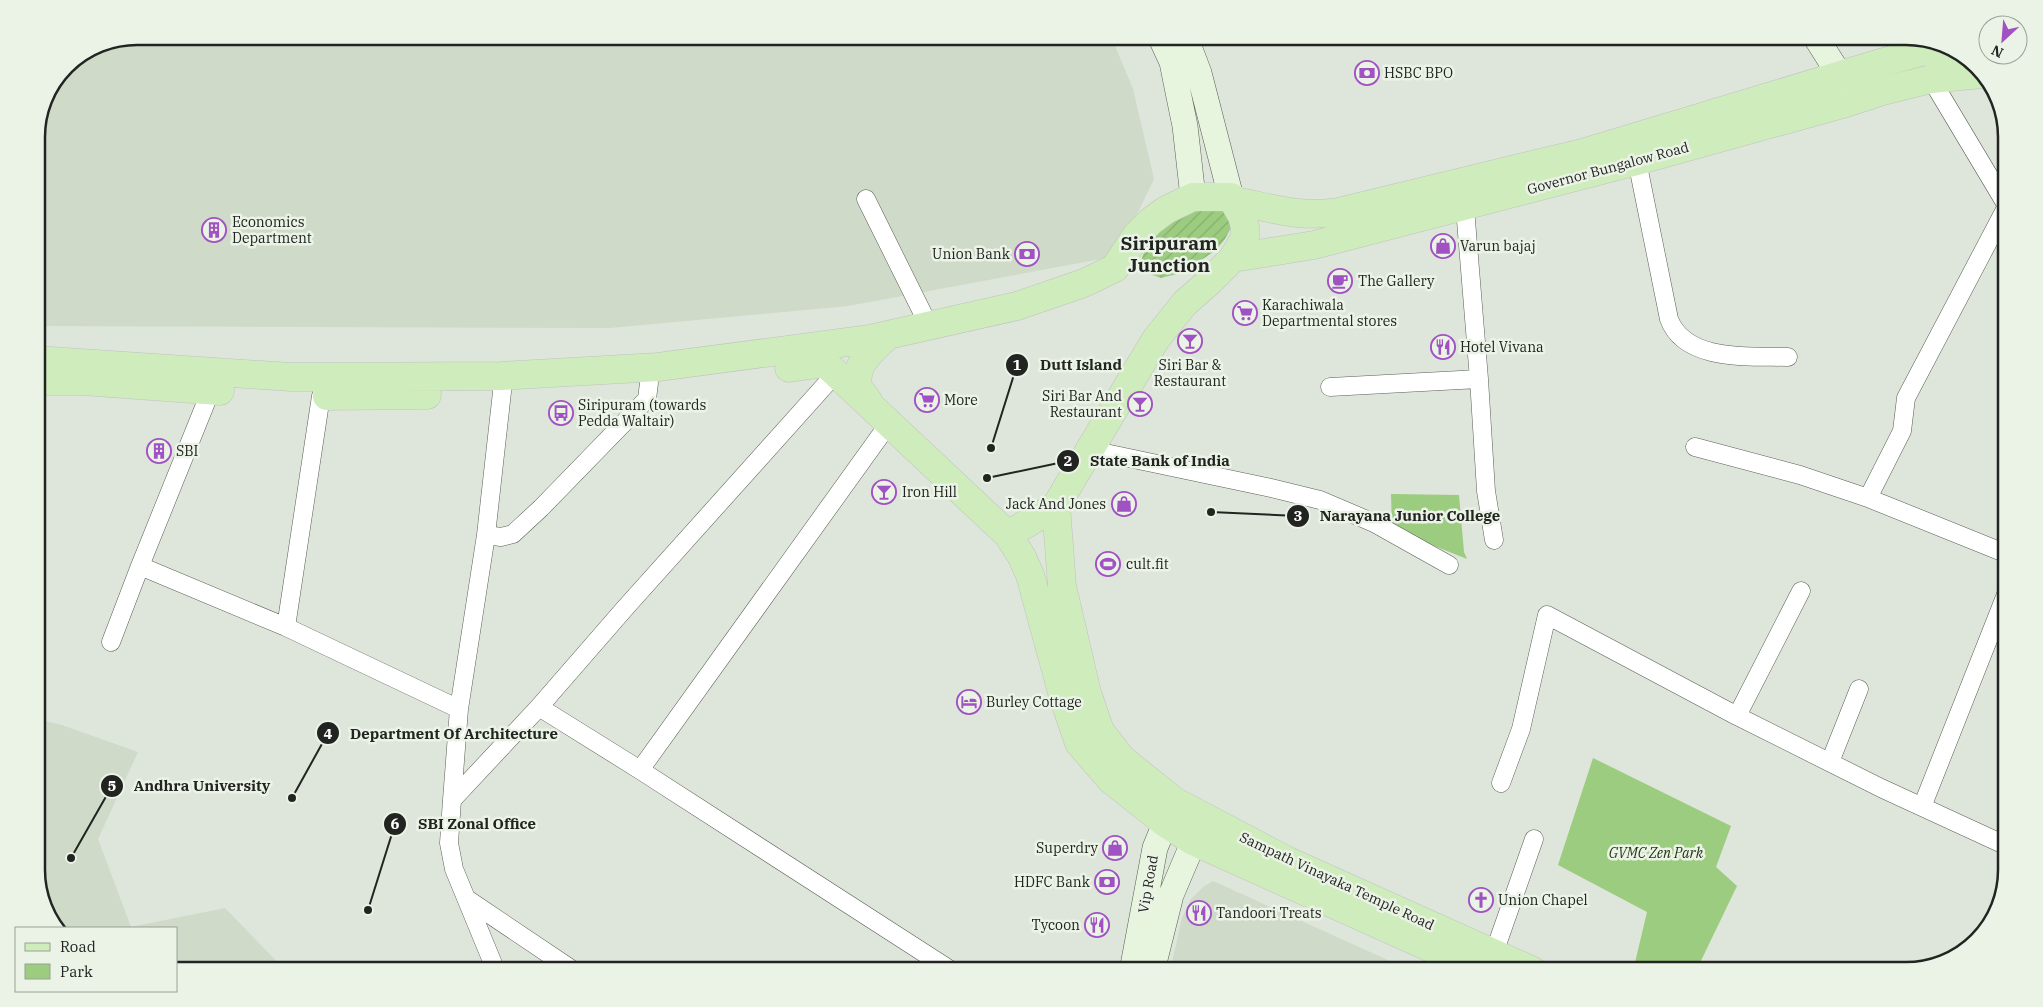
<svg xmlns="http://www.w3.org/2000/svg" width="2043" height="1007" font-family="'IBM Plex Serif',serif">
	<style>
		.built { fill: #cfdac9 }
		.park { fill: #9ccc7f }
		.garden { fill: url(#garden-furrows) }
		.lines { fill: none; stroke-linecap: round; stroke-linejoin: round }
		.street-casing { stroke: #595f55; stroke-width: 19 }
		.secondary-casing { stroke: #595f55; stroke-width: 26 }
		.primary-casing { stroke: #c1c2c1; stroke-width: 29 }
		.street { stroke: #fff; stroke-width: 18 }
		.secondary { stroke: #e7f5de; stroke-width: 25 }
		.primary { stroke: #ceecbc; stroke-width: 28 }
		.labels { text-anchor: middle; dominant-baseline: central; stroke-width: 5; stroke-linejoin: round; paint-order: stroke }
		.poi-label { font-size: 14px; fill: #212420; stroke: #ebf3e7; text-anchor: start }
		.street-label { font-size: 14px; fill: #212420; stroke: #ebf3e7 }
		.park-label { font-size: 14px; font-style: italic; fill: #203412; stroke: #ebf3e7 }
		.district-label { font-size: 19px; font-weight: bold; fill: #212420; stroke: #ebf3e7 }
		.rim { fill: none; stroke: #212420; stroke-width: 2.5 }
		.leader { fill: none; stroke: #212420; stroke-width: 2 }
		.callout-dot { fill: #212420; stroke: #ebf3e7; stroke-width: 2 }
		.mark-label { font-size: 15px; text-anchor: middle; font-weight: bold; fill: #fff }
		.callout-label { font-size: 15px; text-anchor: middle; font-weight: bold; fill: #212420; stroke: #ebf3e7; stroke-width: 5; stroke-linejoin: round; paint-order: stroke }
	</style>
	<defs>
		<pattern id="garden-furrows" width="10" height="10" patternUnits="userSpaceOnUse" patternTransform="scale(1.25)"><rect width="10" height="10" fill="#9ccc7f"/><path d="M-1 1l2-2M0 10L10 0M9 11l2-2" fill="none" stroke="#86af6d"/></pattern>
	</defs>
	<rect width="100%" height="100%" fill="#dee5da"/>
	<!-- built -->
	<path class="built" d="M 137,36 L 1111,36 L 1133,89 L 1154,179 L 1117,256 L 848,306 L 610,328 L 36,326 L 36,130 L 46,93 L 66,65 L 99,44 Z
		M 36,719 L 62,725 L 138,752 L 98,839 L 131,927 L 225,908 L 286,971 L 176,971 L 176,928 L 56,928 L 53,926 L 36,877 Z
		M 1213,881 L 1412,971 L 1261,971 L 1241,961 L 1237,971 L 1170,971 L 1182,918 L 1191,899 L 1203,887 Z"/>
	<!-- park -->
	<path class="park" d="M 1391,494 L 1459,495 L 1464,552 L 1467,559 L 1392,529 Z
		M 1593,758 L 1731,826 L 1716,867 L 1737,886 L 1696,971 L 1633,971 L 1647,912 L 1558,865 Z"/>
	<!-- garden -->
	<path class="garden" d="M 1199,209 L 1224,209 L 1231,216 L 1231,228 L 1225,239 L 1216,250 L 1194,265 L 1177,274 L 1161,278 L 1142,271 C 1137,255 1154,234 1167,225 C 1176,219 1188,214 1199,209 Z"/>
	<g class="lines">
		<defs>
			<path id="street" d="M 1931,79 L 2007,206
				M 1637,161 L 1669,319 C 1685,362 1749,356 1788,357
				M 1464,196 L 1479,379 L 1486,491 L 1494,540
				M 866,199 L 929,326
				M 2007,206 L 1906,398 L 1902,431 L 1868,498 L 2007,554
				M 1330,387 L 1479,379
				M 211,390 L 140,566 L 286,627 L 459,709 L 486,535 L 502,392 L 501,376
				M 1695,447 L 1800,475 L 1868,498
				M 1091,450 L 1271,488 L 1320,500 L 1374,523 L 1449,565
				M 486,535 L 501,537 L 513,534 L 541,508 L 647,399 L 649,383
				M 286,627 L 321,396
				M 111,642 L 140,566
				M 539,707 L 626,607 L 836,373
				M 459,709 L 452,800 L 539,707 L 640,770 L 952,971
				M 1737,716 L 1801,591
				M 1830,762 L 1859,689
				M 640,770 L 890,422
				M 1501,783 L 1521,729 L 1547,615 L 1737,716 L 1881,788 L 2007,846
				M 452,800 L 449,843 L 454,869 L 496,971
				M 1922,807 L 2007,592
				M 467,899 L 574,971
				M 1494,953 L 1534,839"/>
			<path id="secondary" d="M 1160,36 L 1172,62 L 1177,87 L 1185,126 L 1193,197
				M 1185,36 L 1199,73 L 1231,197
				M 1815,36 L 1839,74 L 1846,103
				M 1132,971 L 1155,848 L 1173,804
				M 1152,971 L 1171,895 L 1202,822"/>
			<path id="primary" d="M 1234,201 C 1274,208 1297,218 1338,212 L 1586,152 L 1884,62 L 1921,52 L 1953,49
				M 1233,258 L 1314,245 L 1637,161 L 1846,103 L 1883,91 L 1931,79 L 1982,74
				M 36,360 L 291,377 L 501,376 L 658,367 L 870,339 L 1017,306 L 1084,283 L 1115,268 L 1136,236 L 1151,221 L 1166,210 L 1193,197 L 1231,197 L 1242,216 L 1245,227 L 1245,237 L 1239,248 L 1233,258 L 1210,281 L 1185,303 L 1156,339 L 1056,506 L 1062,586 L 1087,693 L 1100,731 L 1122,759 L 1174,801 L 1288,861 L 1533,971
				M 789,368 L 825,363 L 1008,535 L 1022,557 L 1030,575 L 1063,696 L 1079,743 L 1111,780 L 1164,822 L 1193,841 L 1482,971
				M 36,381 L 83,381 L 220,391
				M 327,396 L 427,395
				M 868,401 C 865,396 859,390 858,385 C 854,364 874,349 887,336
				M 1008,535 L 1056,506"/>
		</defs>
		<!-- street casing -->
		<use href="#street" class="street-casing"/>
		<!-- secondary casing -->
		<use href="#secondary" class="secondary-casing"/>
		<!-- primary casing -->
		<use href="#primary" class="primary-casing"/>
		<!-- street -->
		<use href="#street" class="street"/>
		<!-- secondary -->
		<use href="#secondary" class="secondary"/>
		<!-- primary -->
		<use href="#primary" class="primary"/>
	</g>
	<!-- icons -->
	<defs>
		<symbol id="bank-ring" viewBox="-11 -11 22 22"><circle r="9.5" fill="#ebf3e7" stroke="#a052c3" stroke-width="1.5"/><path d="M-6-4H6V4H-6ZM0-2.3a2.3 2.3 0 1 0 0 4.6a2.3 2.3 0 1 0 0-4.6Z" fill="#a052c3"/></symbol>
		<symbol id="building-ring" viewBox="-11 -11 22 22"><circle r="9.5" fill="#ebf3e7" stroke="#a052c3" stroke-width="1.5"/><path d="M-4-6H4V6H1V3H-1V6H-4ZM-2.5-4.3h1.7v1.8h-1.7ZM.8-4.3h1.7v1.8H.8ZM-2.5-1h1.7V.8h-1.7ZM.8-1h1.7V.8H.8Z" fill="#a052c3"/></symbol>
		<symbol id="shop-ring" viewBox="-11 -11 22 22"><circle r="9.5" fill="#ebf3e7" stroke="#a052c3" stroke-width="1.5"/><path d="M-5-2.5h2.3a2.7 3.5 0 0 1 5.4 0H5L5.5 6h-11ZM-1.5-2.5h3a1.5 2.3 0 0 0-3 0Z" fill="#a052c3"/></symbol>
		<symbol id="cafe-ring" viewBox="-11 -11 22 22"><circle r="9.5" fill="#ebf3e7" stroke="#a052c3" stroke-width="1.5"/><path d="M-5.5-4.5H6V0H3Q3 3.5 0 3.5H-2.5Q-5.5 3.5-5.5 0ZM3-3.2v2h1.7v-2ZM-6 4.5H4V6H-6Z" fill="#a052c3"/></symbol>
		<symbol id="supermarket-ring" viewBox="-11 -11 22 22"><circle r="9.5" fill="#ebf3e7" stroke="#a052c3" stroke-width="1.5"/><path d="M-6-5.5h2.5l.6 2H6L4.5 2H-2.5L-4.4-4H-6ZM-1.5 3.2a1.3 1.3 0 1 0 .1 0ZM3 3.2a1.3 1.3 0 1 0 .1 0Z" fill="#a052c3"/></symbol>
		<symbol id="bar-ring" viewBox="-11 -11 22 22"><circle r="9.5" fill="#ebf3e7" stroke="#a052c3" stroke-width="1.5"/><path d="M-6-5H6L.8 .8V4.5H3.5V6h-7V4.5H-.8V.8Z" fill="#a052c3"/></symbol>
		<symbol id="restaurant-ring" viewBox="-11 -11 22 22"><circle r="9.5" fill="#ebf3e7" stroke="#a052c3" stroke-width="1.5"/><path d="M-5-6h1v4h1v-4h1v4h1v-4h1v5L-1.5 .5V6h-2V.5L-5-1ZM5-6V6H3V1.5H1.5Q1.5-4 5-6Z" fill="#a052c3"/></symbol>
		<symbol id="bus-ring" viewBox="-11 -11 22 22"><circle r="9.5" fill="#ebf3e7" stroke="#a052c3" stroke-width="1.5"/><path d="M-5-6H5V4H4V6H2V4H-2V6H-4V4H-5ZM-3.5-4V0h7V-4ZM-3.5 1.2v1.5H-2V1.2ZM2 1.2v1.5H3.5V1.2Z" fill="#a052c3"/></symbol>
		<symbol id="stadium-ring" viewBox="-11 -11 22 22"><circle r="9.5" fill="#ebf3e7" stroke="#a052c3" stroke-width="1.5"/><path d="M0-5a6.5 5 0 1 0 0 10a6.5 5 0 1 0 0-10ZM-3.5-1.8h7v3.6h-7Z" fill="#a052c3"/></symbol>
		<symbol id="hotel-ring" viewBox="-11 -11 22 22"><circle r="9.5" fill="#ebf3e7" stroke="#a052c3" stroke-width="1.5"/><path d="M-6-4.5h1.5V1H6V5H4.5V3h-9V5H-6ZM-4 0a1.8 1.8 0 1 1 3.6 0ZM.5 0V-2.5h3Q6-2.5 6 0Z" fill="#a052c3"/></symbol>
		<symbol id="church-ring" viewBox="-11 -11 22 22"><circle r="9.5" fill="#ebf3e7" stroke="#a052c3" stroke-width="1.5"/><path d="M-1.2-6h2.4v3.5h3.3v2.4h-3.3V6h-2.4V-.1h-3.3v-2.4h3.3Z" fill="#a052c3"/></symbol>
	</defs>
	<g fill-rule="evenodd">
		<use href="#bank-ring" x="1353" y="59" width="28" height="28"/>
		<use href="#building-ring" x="200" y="216" width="28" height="28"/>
		<use href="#shop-ring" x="1429" y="232" width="28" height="28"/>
		<use href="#bank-ring" x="1013" y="240" width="28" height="28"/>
		<use href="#cafe-ring" x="1326" y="267" width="28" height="28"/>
		<use href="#supermarket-ring" x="1231" y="299" width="28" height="28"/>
		<use href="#bar-ring" x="1176" y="327" width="28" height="28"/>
		<use href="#restaurant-ring" x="1429" y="333" width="28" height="28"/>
		<use href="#supermarket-ring" x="913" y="386" width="28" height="28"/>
		<use href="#bar-ring" x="1126" y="390" width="28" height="28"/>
		<use href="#bus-ring" x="547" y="399" width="28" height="28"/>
		<use href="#building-ring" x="145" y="437" width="28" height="28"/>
		<use href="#bar-ring" x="870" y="478" width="28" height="28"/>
		<use href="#shop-ring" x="1110" y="490" width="28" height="28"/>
		<use href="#stadium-ring" x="1094" y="550" width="28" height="28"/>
		<use href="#hotel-ring" x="955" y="688" width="28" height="28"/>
		<use href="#shop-ring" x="1101" y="834" width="28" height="28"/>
		<use href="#bank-ring" x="1093" y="868" width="28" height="28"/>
		<use href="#church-ring" x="1467" y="886" width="28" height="28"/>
		<use href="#restaurant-ring" x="1185" y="899" width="28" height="28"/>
		<use href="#restaurant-ring" x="1083" y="911" width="28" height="28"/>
	</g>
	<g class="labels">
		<!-- poi labels -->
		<g class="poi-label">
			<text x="1384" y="73">HSBC BPO</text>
			<text x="232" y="222">Economics<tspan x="232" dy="16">Department</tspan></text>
			<text x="1460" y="246">Varun bajaj</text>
			<text x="1010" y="254" text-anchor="end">Union Bank</text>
			<text x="1358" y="281">The Gallery</text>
			<text x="1262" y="305">Karachiwala<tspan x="1262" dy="16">Departmental stores</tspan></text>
			<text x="1460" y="347">Hotel Vivana</text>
			<text x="1190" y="365" text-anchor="middle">Siri Bar &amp;<tspan x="1190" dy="16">Restaurant</tspan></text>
			<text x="1122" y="396" text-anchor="end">Siri Bar And<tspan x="1122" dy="16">Restaurant</tspan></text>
			<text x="944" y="400">More</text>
			<text x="578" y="405">Siripuram (towards<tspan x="578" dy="16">Pedda Waltair)</tspan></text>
			<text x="176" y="451">SBI</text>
			<text x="902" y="492">Iron Hill</text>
			<text x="1106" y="504" text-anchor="end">Jack And Jones</text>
			<text x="1126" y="564">cult.fit</text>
			<text x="986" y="702">Burley Cottage</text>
			<text x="1098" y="848" text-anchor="end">Superdry</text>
			<text x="1090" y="882" text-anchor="end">HDFC Bank</text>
			<text x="1498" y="900">Union Chapel</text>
			<text x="1216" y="913">Tandoori Treats</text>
			<text x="1080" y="925" text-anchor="end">Tycoon</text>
		</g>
		<!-- street labels -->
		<g class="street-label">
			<text transform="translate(1608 168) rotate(-15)">Governor Bungalow Road</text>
			<text transform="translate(1337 881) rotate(25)">Sampath Vinayaka Temple Road</text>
			<text transform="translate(1148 884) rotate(-80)">Vip Road</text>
		</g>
		<!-- park labels -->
		<g class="park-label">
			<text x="1656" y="853">GVMC Zen Park</text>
		</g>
		<!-- district labels -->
		<g class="district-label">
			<text x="1169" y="243">Siripuram<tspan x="1169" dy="22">Junction</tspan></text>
		</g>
	</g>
	<!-- crop -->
	<path d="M0 0H2043V1007H0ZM137 45H1906A92 92 0 0 1 1998 137V870A92 92 0 0 1 1906 962H137A92 92 0 0 1 45 870V137A92 92 0 0 1 137 45Z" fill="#ebf3e7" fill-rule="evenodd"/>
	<path class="rim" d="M137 45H1906A92 92 0 0 1 1998 137V870A92 92 0 0 1 1906 962H137A92 92 0 0 1 45 870V137A92 92 0 0 1 137 45Z"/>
	<!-- callouts -->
	<path class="leader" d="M991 448L1017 365M987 478L1068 461M1211 512L1298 516M292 798L328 733M71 858L112 786M368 910L395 824"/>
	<g class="callout-dot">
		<circle cx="991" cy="448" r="5"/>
		<circle cx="987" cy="478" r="5"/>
		<circle cx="1211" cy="512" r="5"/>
		<circle cx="292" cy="798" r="5"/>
		<circle cx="71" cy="858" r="5"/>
		<circle cx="368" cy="910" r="5"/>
		<circle cx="1017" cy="365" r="12"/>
		<circle cx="1068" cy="461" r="12"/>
		<circle cx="1298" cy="516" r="12"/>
		<circle cx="328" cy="733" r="12"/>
		<circle cx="112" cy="786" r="12"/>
		<circle cx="395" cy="824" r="12"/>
	</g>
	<g class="mark-label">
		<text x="1017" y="370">1</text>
		<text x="1068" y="466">2</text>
		<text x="1298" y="521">3</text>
		<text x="328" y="739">4</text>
		<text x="112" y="791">5</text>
		<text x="395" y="829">6</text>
	</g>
	<g class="callout-label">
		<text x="1081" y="370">Dutt Island</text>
		<text x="1160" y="466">State Bank of India</text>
		<text x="1410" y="521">Narayana Junior College</text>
		<text x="454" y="739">Department Of Architecture</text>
		<text x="202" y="791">Andhra University</text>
		<text x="477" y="829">SBI Zonal Office</text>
	</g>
	<!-- legend -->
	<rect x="15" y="927" width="162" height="65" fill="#ebf3e7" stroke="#9aa097"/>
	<rect x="25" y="943" width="25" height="8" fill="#ceecbc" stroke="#9aa097"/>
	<text x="60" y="952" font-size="15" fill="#212420">Road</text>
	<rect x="25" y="964" width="25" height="15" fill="#9ccc7f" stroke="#9aa097"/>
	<text x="60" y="977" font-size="15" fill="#212420">Park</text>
	<!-- north arrow -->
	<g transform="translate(2003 40) rotate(206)"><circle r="24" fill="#ebf3e7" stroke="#9aa097"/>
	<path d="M0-4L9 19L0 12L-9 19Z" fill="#a052c3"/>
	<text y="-8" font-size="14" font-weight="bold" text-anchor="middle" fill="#212420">N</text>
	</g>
</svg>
